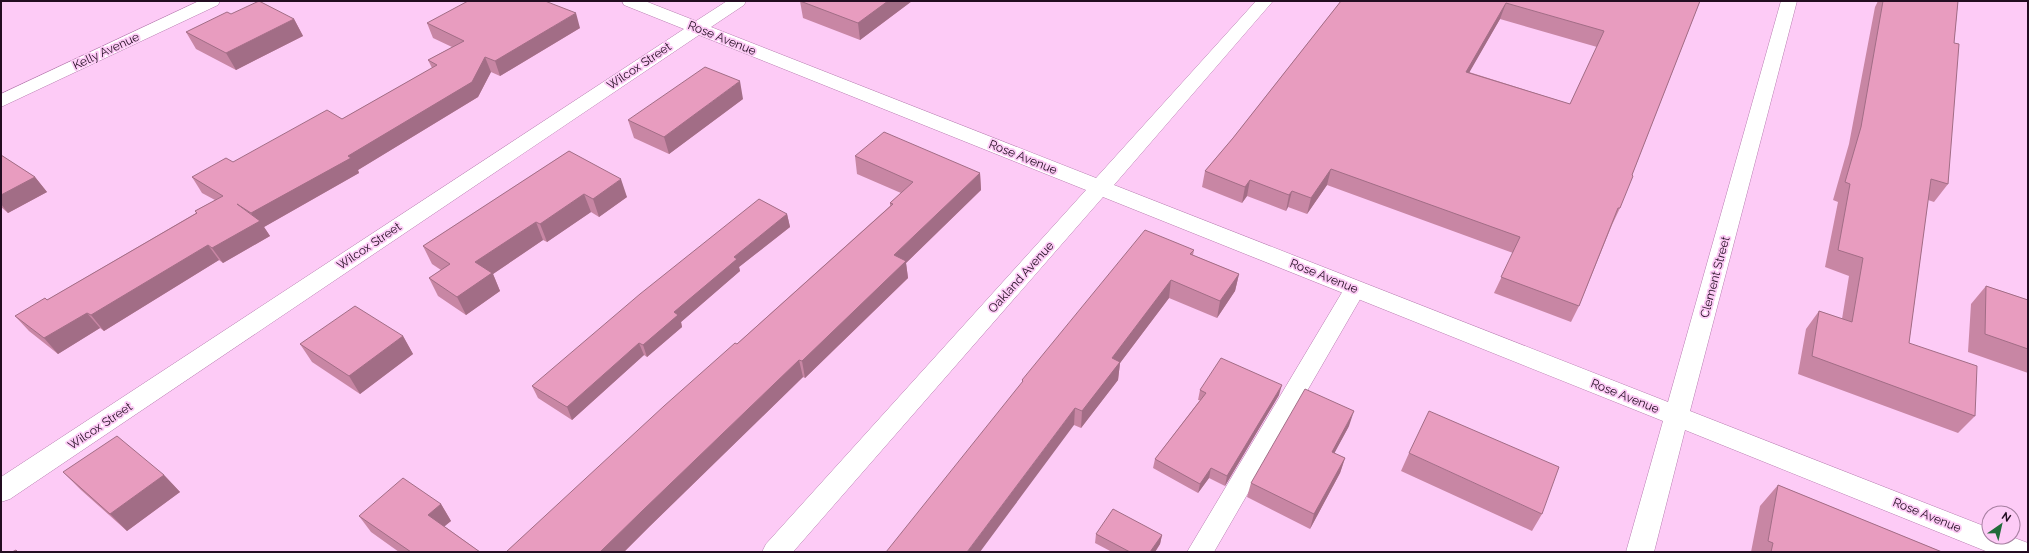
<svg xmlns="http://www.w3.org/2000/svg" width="2029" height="553" font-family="Raleway,sans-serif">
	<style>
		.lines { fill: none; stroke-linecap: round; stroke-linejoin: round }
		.service-casing { stroke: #b77db0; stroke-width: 1 }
		.minor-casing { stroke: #b77db0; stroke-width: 1 }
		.service { fill: #fff; fill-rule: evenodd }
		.minor { fill: #fff; fill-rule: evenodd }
		.wall { fill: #c886a4; fill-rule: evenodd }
		.shaded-wall { fill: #a26d86 }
		.building { fill: #e89cbf; stroke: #a26d86; fill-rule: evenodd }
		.labels { text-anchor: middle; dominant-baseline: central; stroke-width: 3.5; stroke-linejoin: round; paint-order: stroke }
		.street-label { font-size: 12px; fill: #230d21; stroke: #fdcbf6 }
	</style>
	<rect width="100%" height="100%" fill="#fdcbf6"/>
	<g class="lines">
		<defs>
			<path id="service" d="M 1355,281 L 1363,284 L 1366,289 L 1214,552 L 1187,552 L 1347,284 Z"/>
			<path id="minor" d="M 199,1 L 220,1 L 218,5 L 1,107 L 1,94 Z
				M 622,1 L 645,1 L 696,21 L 727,1 L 746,1 L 744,5 L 711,27 L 1096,178 L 1256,1 L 1273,1 L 1114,185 L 1668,402 L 1781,1 L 1797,1 L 1690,411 L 1989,528 L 1989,537 L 2012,537 L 2028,543 L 2028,552 L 1988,552 L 1685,430 L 1654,552 L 1626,552 L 1663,421 L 1103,197 L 793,552 L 762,552 L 766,544 L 1086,190 L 699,35 L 10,499 L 1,502 L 1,477 L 684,29 L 624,5 Z"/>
		</defs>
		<!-- service casing -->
		<use href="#service" class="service-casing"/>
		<!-- minor casing -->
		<use href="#minor" class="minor-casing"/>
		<!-- service -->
		<use href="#service" class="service"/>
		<!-- minor -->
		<use href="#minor" class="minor"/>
	</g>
	<!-- wall -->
	<path class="wall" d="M 800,1 L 912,1 L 860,40 L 803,18 Z
		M 1341,1 L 1700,1 L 1632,175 L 1620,208 L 1612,225 L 1579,306 L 1571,322 L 1494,293 L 1513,253 L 1327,185 L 1307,214 L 1288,207 L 1286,211 L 1247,196 L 1242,203 L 1202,187 L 1205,171 L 1233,138 ZM 1500,19 L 1597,47 L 1570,104 L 1469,72 Z
		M 1878,1 L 1958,1 L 1954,43 L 1948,184 L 1934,202 L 1928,200 L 1909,343 L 1975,416 L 1958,433 L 1798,374 L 1806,329 L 1819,311 L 1842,319 L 1849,276 L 1825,267 L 1838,202 L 1833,200 L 1849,144 L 1875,7 Z
		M 231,14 L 294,19 L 303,36 L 236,70 L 196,49 L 186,32 Z
		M 427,23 L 580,28 L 500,76 L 491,72 L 478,97 L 358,170 L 359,173 L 264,227 L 270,236 L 223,263 L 219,260 L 104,331 L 100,328 L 58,354 L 29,331 L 15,316 L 47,300 L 196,213 L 195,211 L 215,200 L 202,193 L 192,177 L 233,162 L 342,119 L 432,68 L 428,60 L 452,47 L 433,38 Z
		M 743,99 L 669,154 L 634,138 L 628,120 Z
		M 569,151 L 627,197 L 599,217 L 591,212 L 547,242 L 543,240 L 493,274 L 500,291 L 466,315 L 438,296 L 429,278 L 441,270 L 432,264 L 423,246 Z
		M 1,155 L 35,177 L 47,192 L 8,213 L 1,207 Z
		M 855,156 L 980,173 L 981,190 L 906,263 L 908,278 L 805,378 L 803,377 L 649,527 L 624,552 L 506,552 L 890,206 L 890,203 L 901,193 L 857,174 Z
		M 787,214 L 790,227 L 739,267 L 740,271 L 681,322 L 682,327 L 647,357 L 644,355 L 572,420 L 538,398 L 532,386 Z
		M 1194,250 L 1193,255 L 1239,274 L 1235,291 L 1217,318 L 1169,298 L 1120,363 L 1118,380 L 1081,428 L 1074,425 L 1022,383 L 1022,380 Z
		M 1986,286 L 2028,300 L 2028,373 L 1968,352 L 1971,304 Z
		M 403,336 L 413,354 L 360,394 L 312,362 L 300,344 Z
		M 1200,390 L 1279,395 L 1225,486 L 1209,478 L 1198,493 L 1153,468 L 1155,459 L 1200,400 L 1198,400 Z
		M 1349,426 L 1334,453 L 1345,458 L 1340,473 L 1310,529 L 1247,497 L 1251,483 Z
		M 1409,453 L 1542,514 L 1532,531 L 1401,471 Z
		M 63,472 L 164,475 L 180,492 L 127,531 L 81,490 Z
		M 1778,485 L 1942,552 L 1751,552 L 1760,506 Z
		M 441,504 L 451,521 L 444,526 L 480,552 L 399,552 L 371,532 L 359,516 Z
		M 1096,534 L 1162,535 L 1160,544 L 1155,552 L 1112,552 L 1095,543 Z"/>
	<!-- shaded-wall -->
	<path class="shaded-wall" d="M 888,1 L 912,1 L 860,40 L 858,23 Z
		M 1506,3 L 1500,19 L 1461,87 L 1466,72 Z
		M 576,13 L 580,28 L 500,76 L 495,61 Z
		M 294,19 L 303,36 L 236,70 L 226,53 Z
		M 485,57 L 491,72 L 478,97 L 358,170 L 359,173 L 264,227 L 270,236 L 223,263 L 212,248 L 257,222 L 251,213 L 348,156 Z
		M 740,81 L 743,99 L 669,154 L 664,137 Z
		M 1331,169 L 1327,185 L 1307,214 L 1311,198 Z
		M 980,173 L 981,190 L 906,263 L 908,278 L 805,378 L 802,361 L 894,255 Z
		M 35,177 L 47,192 L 8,213 L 1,204 L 1,195 Z
		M 621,179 L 627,197 L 599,217 L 593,199 Z
		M 1250,180 L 1247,196 L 1242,203 L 1245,187 Z
		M 1292,191 L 1288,207 L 1286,211 L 1289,195 Z
		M 584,194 L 591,212 L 547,242 L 540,224 Z
		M 787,214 L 790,227 L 739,267 L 740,271 L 681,322 L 682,327 L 647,357 L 643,345 L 674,312 L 734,257 Z
		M 536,222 L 543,240 L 493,274 L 500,291 L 466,315 L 457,297 L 475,262 Z
		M 208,245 L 219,260 L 104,331 L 91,315 Z
		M 1239,274 L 1235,291 L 1217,318 L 1220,301 Z
		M 1171,280 L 1169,298 L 1120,363 L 1118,380 L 1081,428 L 1082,411 L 1112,358 Z
		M 87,313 L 100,328 L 58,354 L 44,338 Z
		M 403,336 L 413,354 L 360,394 L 349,376 Z
		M 639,343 L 644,355 L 572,420 L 567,407 Z
		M 799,360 L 803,377 L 649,527 L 624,552 L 600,552 L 642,511 Z
		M 1282,385 L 1279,395 L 1225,486 L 1227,476 Z
		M 1075,408 L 1074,425 L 980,552 L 967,552 Z
		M 1354,411 L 1349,426 L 1327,467 L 1332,452 Z
		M 1345,458 L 1340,473 L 1310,529 L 1314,514 Z
		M 1211,468 L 1209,478 L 1198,493 L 1200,484 Z
		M 164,475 L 180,492 L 127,531 L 110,514 Z
		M 441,504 L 451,521 L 439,531 L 428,515 Z
		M 1162,535 L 1160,544 L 1155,552 L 1150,552 Z"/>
	<!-- building -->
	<path class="building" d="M 259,1 L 294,19 L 226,53 L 186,32 L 227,12 L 231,14 Z
		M 468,1 L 545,1 L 576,13 L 495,61 L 485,57 L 472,82 L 348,156 L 351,158 L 251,213 L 237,204 L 260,221 L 212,248 L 208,245 L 91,315 L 87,313 L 44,338 L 15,316 L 45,298 L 47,300 L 197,213 L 195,211 L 223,196 L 192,177 L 226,158 L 233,162 L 327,110 L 342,119 L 437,65 L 428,60 L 464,41 L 427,23 Z
		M 800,1 L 888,1 L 858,23 Z
		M 1341,1 L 1700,1 L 1632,175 L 1633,176 L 1620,208 L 1618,208 L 1579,306 L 1501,277 L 1520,237 L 1331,169 L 1311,198 L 1292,191 L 1289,195 L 1250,180 L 1245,187 L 1205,171 L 1233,138 ZM 1506,3 L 1604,31 L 1570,104 L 1466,72 Z
		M 1883,1 L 1958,1 L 1954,43 L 1959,44 L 1948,184 L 1931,179 L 1909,343 L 1977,366 L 1975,416 L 1812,356 L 1819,311 L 1852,322 L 1863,258 L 1838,250 L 1850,184 L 1845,182 L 1861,127 Z
		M 705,67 L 740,81 L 664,137 L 628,120 Z
		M 884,132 L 980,173 L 894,255 L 906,261 L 802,361 L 799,360 L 642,511 L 600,552 L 506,552 L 664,406 L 735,343 L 737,344 L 893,204 L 890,203 L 913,182 L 855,156 Z
		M 569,151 L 621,179 L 593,199 L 584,194 L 540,224 L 536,222 L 475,262 L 492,273 L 457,297 L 429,278 L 450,264 L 423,246 Z
		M 1,155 L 35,177 L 1,195 Z
		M 759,199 L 787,214 L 734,257 L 737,259 L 674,312 L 678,315 L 643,345 L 639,343 L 567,407 L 532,386 L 640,294 Z
		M 1145,230 L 1194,250 L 1190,254 L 1239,274 L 1220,301 L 1171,280 L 1112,358 L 1120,362 L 1082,411 L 1075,408 L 967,552 L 886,552 L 1023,381 L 1022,380 Z
		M 1986,286 L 2028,300 L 2028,349 L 1985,334 Z
		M 355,306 L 403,336 L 349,376 L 300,344 Z
		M 1221,358 L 1282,385 L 1227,476 L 1211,468 L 1200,484 L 1155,459 L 1206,393 L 1200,390 Z
		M 1305,389 L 1354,411 L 1332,452 L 1345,458 L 1314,514 L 1251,483 Z
		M 1429,411 L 1559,467 L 1542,514 L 1409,453 Z
		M 117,436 L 164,475 L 110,514 L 63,472 Z
		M 403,478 L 441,504 L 428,515 L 480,552 L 411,552 L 359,516 Z
		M 1778,485 L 1942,552 L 1771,552 L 1773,543 L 1768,541 Z
		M 1113,509 L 1162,535 L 1150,552 L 1130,552 L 1096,534 Z
		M 16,550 L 18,552 L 12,552 Z"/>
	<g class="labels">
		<!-- street labels -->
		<g class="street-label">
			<text transform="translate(722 38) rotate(22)">Rose Avenue</text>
			<text transform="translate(106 51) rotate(-25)">Kelly Avenue</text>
			<text transform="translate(639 66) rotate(-34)">Wilcox Street</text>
			<text transform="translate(1023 157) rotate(22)">Rose Avenue</text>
			<text transform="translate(369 246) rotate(-34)">Wilcox Street</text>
			<text transform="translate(1324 276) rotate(22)">Rose Avenue</text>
			<text transform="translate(1021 277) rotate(-48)">Oakland Avenue</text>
			<text transform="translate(1715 277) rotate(-75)">Clement Street</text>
			<text transform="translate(1625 396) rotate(22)">Rose Avenue</text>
			<text transform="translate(100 426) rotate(-34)">Wilcox Street</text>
			<text transform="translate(1927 515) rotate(22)">Rose Avenue</text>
		</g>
	</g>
	<!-- border -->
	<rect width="2029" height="553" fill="none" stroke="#230d21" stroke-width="4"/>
	<!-- north arrow -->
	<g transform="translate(2001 525) rotate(34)"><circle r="19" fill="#fdcbf6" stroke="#a67fa1"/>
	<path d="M0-3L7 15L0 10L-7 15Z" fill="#216c3a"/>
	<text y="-6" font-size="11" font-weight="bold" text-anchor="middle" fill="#230d21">N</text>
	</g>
</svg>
